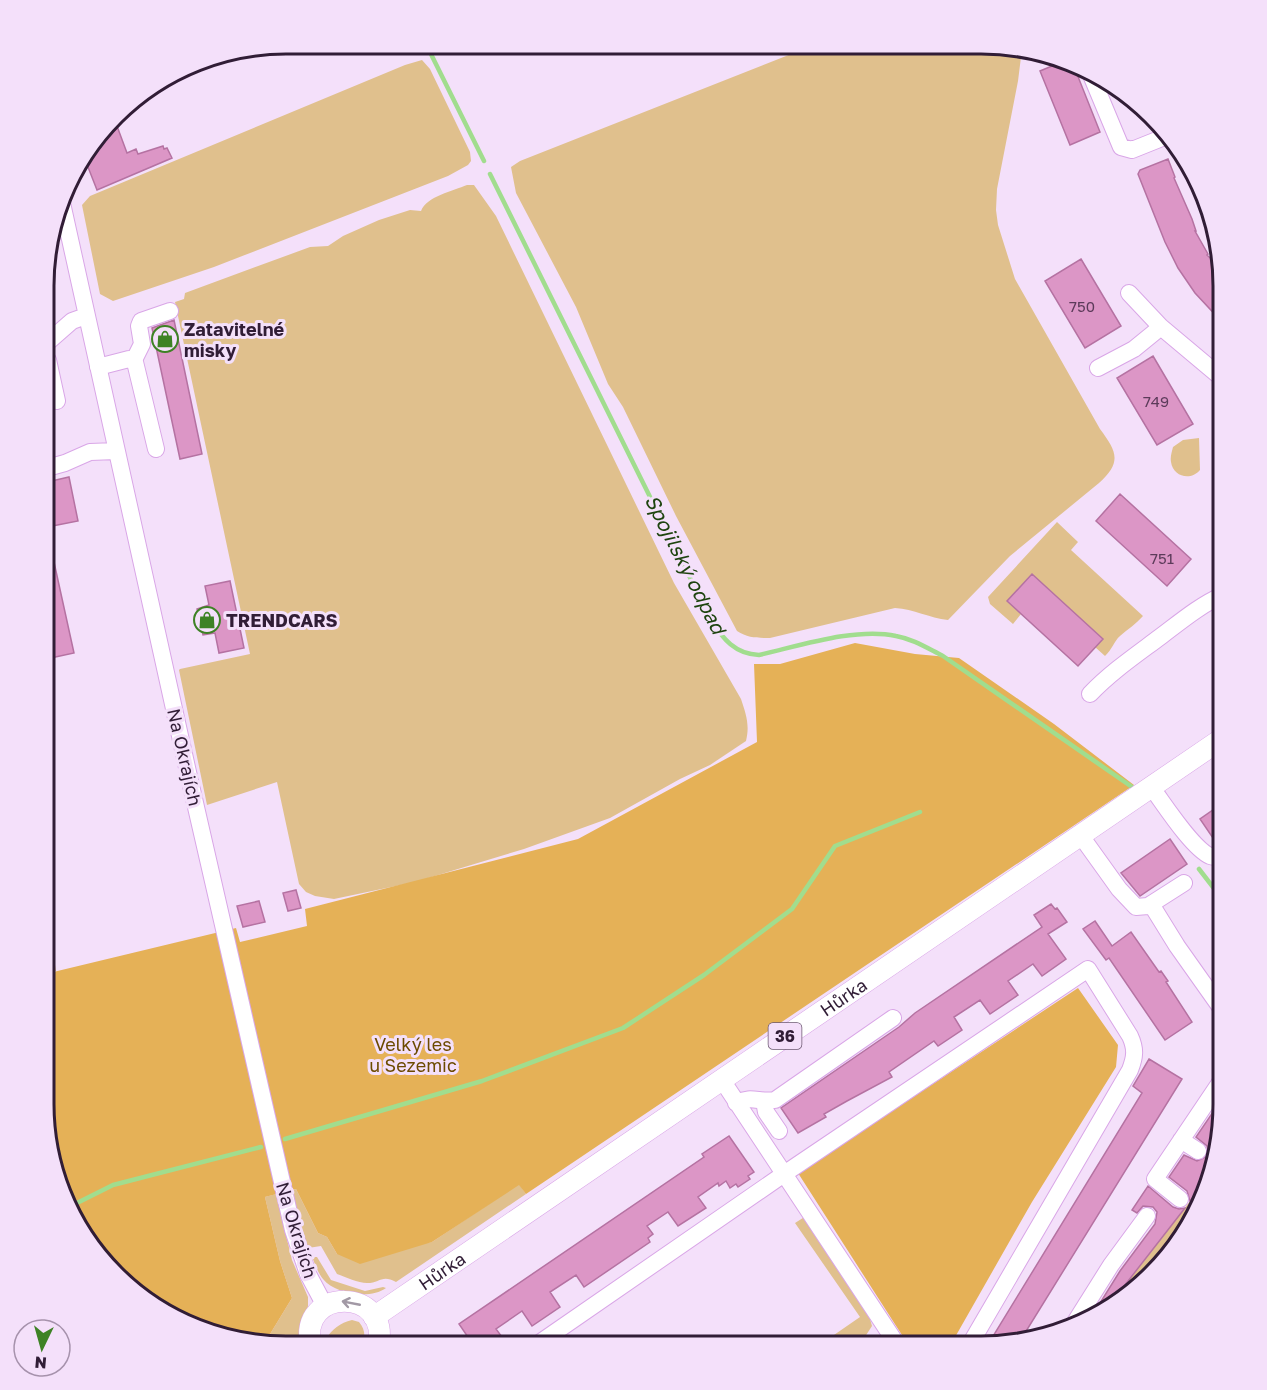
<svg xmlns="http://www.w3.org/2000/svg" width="1267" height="1390" font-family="'Golos Text',sans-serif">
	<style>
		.green { fill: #e0c08d }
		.forest { fill: #e5b157 }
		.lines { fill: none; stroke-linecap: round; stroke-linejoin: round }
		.stream { stroke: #a1dd8e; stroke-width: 4.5 }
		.building { fill: #dc96c6; stroke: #b572a2; stroke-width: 1.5 }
		.minor-casing { stroke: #d9a6e7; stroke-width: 18 }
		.major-casing { stroke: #d9a6e7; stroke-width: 22 }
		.minor { stroke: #fff; stroke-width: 16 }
		.major { stroke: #fff; stroke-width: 21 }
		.oneway { stroke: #a299a5 }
		.labels { text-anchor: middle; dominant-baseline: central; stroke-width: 6; stroke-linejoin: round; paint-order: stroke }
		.number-label { font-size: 15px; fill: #5c3b5a }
		.shield { fill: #f4e0fa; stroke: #6c5871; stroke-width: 1.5 }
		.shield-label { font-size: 16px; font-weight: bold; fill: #311d36 }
		.poi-label { font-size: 18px; font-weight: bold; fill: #311d36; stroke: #f4e0fa; text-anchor: start }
		.street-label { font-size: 18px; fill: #311d36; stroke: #f4e0fa }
		.park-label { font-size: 18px; fill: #6c4a00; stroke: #f4e0fa }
		.water-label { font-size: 20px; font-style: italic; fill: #1e440f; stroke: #f4e0fa }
		.rim { fill: none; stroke: #311d36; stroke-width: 3 }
	</style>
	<rect width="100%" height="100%" fill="#f4e0fa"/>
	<!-- green -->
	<path class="green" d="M 814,45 L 1012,46 L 1022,49 L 1018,81 L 997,189 L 996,210 L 998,225 L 1015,279 L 1100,429 C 1117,452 1122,462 1099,483 L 1010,556 L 948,620 C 929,618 914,609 895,608 L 770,638 C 757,638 748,638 737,631 L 676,516 L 623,407 L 608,384 L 576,307 L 516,193 L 511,167 L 520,161 Z
		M 422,60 L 430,69 L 470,152 L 471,161 L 468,165 L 448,176 L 214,267 L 113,301 L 100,294 L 82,205 L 90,196 L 405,65 Z
		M 467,185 L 474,185 L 496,216 L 674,583 L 741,699 C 746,714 750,725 746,741 L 710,765 L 680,779 L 610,818 L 524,849 L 415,882 L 334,899 L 315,896 L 306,892 L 299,884 L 277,782 L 207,805 L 179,670 L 180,669 L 250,654 L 175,302 L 184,299 L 185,293 L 310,247 L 328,246 L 343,236 L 379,220 L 410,210 L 421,211 C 427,196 453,191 467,185 Z
		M 1199,438 L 1200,470 C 1191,481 1173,477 1171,462 C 1170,457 1172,451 1173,447 L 1183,440 Z
		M 1057,522 L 1078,542 L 1071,550 L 1143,616 C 1136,624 1128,629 1120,636 C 1114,641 1112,650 1105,656 L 1095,647 L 1102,638 L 1032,575 L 1008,601 L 1021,614 L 1013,624 L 990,604 L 988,597 Z
		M 45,902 L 56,971 L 45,974 Z
		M 1204,1183 L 1191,1226 L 1116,1306 L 1106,1310 Z
		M 519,1184 L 526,1194 L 396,1282 C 382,1274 380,1283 367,1283 C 358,1283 346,1277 337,1274 L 321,1246 L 308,1248 L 289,1191 L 296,1189 L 318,1233 L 327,1237 L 337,1254 L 432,1242 Z
		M 276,1194 L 292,1260 L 308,1297 L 308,1306 L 301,1331 L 293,1346 L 264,1344 L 292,1298 L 280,1261 L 265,1197 Z
		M 806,1216 L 866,1305 L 872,1326 L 859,1346 L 818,1346 L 860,1317 L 795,1223 Z
		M 312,1257 L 317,1257 L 331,1280 L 365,1291 L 383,1287 L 386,1288 C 370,1300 335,1294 323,1279 C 318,1273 315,1264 312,1257 Z
		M 352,1320 L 359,1322 C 365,1329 366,1337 362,1346 L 327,1346 L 326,1339 C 332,1329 340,1323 352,1320 Z"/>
	<!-- forest -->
	<path class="forest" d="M 855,643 L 915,654 L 959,658 L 1054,724 L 1134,785 L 526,1194 L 519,1185 L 432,1242 L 360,1264 L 337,1254 L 327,1237 L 318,1233 L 296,1189 L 265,1197 L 280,1261 L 292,1298 L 264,1344 L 164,1314 L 84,1239 L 56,1182 L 44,1120 L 45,974 L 236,928 L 240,942 L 307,926 L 305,909 L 578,839 L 757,742 L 754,664 L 780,664 Z
		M 1078,988 L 1118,1045 L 1116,1067 L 1032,1202 L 950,1346 L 909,1346 L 798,1173 Z"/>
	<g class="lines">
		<!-- stream -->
		<path class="stream" d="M 426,44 L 484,161
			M 490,174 L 711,620 C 723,639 735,654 759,655 C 799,646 856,627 896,636 C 913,639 927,648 943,656 L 1132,787
			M 1199,869 L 1223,900
			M 285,1139 L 482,1081 L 623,1028 L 704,975 L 792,909 L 835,846 L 920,812
			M 69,1207 L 113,1185 L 261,1147"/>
	</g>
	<!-- building -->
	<path class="building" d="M 1059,63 L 1075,69 L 1100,132 L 1070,145 L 1040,71 Z
		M 114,118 L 127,153 L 136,149 L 138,154 L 163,146 L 164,149 L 167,148 L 172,158 L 97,190 L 88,167 L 74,170 L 76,164 Z
		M 1168,159 L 1175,177 L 1174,178 L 1192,219 L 1196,231 L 1195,231 L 1208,254 L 1207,255 L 1223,270 L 1223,323 L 1195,293 L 1178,268 L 1165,242 L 1138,174 L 1140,170 Z
		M 1081,259 L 1121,326 L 1085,348 L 1045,281 Z
		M 174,320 L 202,454 L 180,459 L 152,328 Z
		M 1153,356 L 1193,424 L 1157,445 L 1117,378 Z
		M 69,477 L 78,521 L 47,527 L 47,482 Z
		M 1120,494 L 1191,559 L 1167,586 L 1096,521 Z
		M 52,553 L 74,653 L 46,659 L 47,554 Z
		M 1032,574 L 1103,639 L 1078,666 L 1007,601 Z
		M 230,581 L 244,648 L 219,653 L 215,633 L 203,635 L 197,609 L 209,605 L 205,586 Z
		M 1223,803 L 1223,843 L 1217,844 L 1200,819 Z
		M 1170,839 L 1187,864 L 1140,896 L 1121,873 Z
		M 296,890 L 301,908 L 288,911 L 283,893 Z
		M 259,901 L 265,922 L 243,927 L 237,906 Z
		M 1051,904 L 1055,909 L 1057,908 L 1067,922 L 1048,934 L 1066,959 L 1042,976 L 1033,964 L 1008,981 L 1018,995 L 990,1014 L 980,1000 L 954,1017 L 962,1030 L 938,1046 L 934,1041 L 889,1072 L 892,1077 L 847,1101 L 824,1114 L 826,1117 L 798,1133 L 781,1108 L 899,1027 L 915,1013 L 1042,927 L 1034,915 Z
		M 1095,921 L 1112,946 L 1131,932 L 1159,972 L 1161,971 L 1168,981 L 1166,982 L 1192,1022 L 1165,1040 L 1109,958 L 1106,960 L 1083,929 Z
		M 1149,1059 L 1182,1079 L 1020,1341 L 987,1346 L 1142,1093 L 1133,1086 Z
		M 1213,1112 L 1223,1120 L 1204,1183 L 1190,1201 L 1187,1191 L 1169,1177 L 1184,1155 L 1197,1161 L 1206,1157 L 1208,1151 L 1207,1146 L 1196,1137 Z
		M 729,1136 L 754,1172 L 748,1176 L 750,1179 L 738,1187 L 736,1184 L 730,1188 L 726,1181 L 719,1186 L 718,1183 L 698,1197 L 706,1208 L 678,1226 L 668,1212 L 647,1226 L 653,1234 L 648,1238 L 650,1242 L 584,1287 L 576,1275 L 550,1292 L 560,1307 L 532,1326 L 522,1311 L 496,1329 L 505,1341 L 498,1346 L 474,1346 L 459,1324 L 704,1157 L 702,1154 Z
		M 1148,1186 L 1173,1207 L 1179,1209 L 1185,1208 L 1107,1308 L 1100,1303 L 1120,1271 L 1155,1224 L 1157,1212 L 1153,1207 L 1143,1206 L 1137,1213 L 1132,1210 Z"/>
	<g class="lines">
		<defs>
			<path id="minor" d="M 1091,75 L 1121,147 L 1132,150 L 1167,136
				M 62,203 L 190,781 L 293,1230 L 308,1274 L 325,1306
				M 1129,293 L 1161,327 L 1223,379
				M 48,342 L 72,321 L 86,316
				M 48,360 L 57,401
				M 134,360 L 142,344 L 139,326 L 141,321 L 170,311
				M 98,367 L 129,359 L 135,362 L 156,449
				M 1098,368 L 1134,349 L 1161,327
				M 47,468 L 65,463 L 90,452 L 116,451
				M 1090,694 C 1111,672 1136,655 1160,637 C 1180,622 1200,605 1223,595
				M 1152,788 C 1164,804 1192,848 1210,856 C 1215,858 1218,856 1223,853
				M 1081,836 L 1119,889 L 1136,907 L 1148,906 L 1184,883
				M 1151,904 L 1177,946 L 1223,1011
				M 722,1080 L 898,1346
				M 764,1101 L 766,1112 L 779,1131
				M 736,1103 C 752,1095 759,1103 775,1100 L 893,1018
				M 1181,1140 L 1198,1151
				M 1180,1199 L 1155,1179 L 1223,1078
				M 1072,1327 L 1111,1265 L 1147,1216
				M 535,1346 L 784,1174 L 1088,969 L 1130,1036 C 1136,1049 1135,1057 1130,1070 L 969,1346"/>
			<g id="major">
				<path id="s1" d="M 374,1317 L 1223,738"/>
				<path d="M 311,1346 C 297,1286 392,1287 378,1346"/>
			</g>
		</defs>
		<!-- minor casing -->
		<use href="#minor" class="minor-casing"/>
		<!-- major casing -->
		<use href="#major" class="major-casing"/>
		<!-- minor -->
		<use href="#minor" class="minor"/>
		<!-- major -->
		<use href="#major" class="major"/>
	</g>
	<!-- one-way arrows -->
	<defs><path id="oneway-shaft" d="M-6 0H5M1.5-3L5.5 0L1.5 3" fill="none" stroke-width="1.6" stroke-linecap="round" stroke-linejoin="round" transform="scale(1.5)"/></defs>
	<use class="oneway" href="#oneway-shaft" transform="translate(351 1303) rotate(-169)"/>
	<!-- icons -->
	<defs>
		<symbol id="shop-ring" viewBox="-11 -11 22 22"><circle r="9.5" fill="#f4e0fa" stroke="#3e8225" stroke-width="1.5"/><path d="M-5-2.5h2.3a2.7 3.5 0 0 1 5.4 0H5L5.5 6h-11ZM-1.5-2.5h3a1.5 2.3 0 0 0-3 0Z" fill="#3e8225"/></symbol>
	</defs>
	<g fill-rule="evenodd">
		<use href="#shop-ring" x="150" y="324" width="30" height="30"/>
		<use href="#shop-ring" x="192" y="605" width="30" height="30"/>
	</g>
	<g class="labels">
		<!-- number labels -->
		<g class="number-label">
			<text x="1082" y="306">750</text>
			<text x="1156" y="401">749</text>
			<text x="1162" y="558">751</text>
		</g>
		<!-- shield labels -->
		<rect class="shield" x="768.5" y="1023" width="33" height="26" rx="4.5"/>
		<g class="shield-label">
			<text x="785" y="1036">36</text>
		</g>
		<!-- poi labels -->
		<g class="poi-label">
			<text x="184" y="329">Zatavitelné<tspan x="184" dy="21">misky</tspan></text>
			<text x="226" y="620">TRENDCARS</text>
		</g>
		<!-- street labels -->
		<g class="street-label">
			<text transform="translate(185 757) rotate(77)">Na Okrajích</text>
			<text stroke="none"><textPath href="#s1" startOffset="568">Hůrka</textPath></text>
			<text transform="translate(297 1230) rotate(73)">Na Okrajích</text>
			<text stroke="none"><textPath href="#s1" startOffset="82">Hůrka</textPath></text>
		</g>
		<!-- park labels -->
		<g class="park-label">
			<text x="413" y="1044">Velký les<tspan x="413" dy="21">u Sezemic</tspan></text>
		</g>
		<!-- water labels -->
		<g class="water-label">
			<text transform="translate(686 564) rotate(63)">Spojilský odpad</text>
		</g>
	</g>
	<!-- crop -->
	<path d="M0 0H1267V1390H0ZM286 54H981A232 232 0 0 1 1213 286V1104A232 232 0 0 1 981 1336H286A232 232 0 0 1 54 1104V286A232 232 0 0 1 286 54Z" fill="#f4e0fa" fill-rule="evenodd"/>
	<path class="rim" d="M286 54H981A232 232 0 0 1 1213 286V1104A232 232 0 0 1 981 1336H286A232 232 0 0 1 54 1104V286A232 232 0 0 1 286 54Z"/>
	<!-- north arrow -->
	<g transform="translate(42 1348) rotate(185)"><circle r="28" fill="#f4e0fa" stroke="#a692ac" stroke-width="1.5"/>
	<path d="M0-4.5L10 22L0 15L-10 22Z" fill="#3e8225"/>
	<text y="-9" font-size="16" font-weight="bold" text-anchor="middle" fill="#311d36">N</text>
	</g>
</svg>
